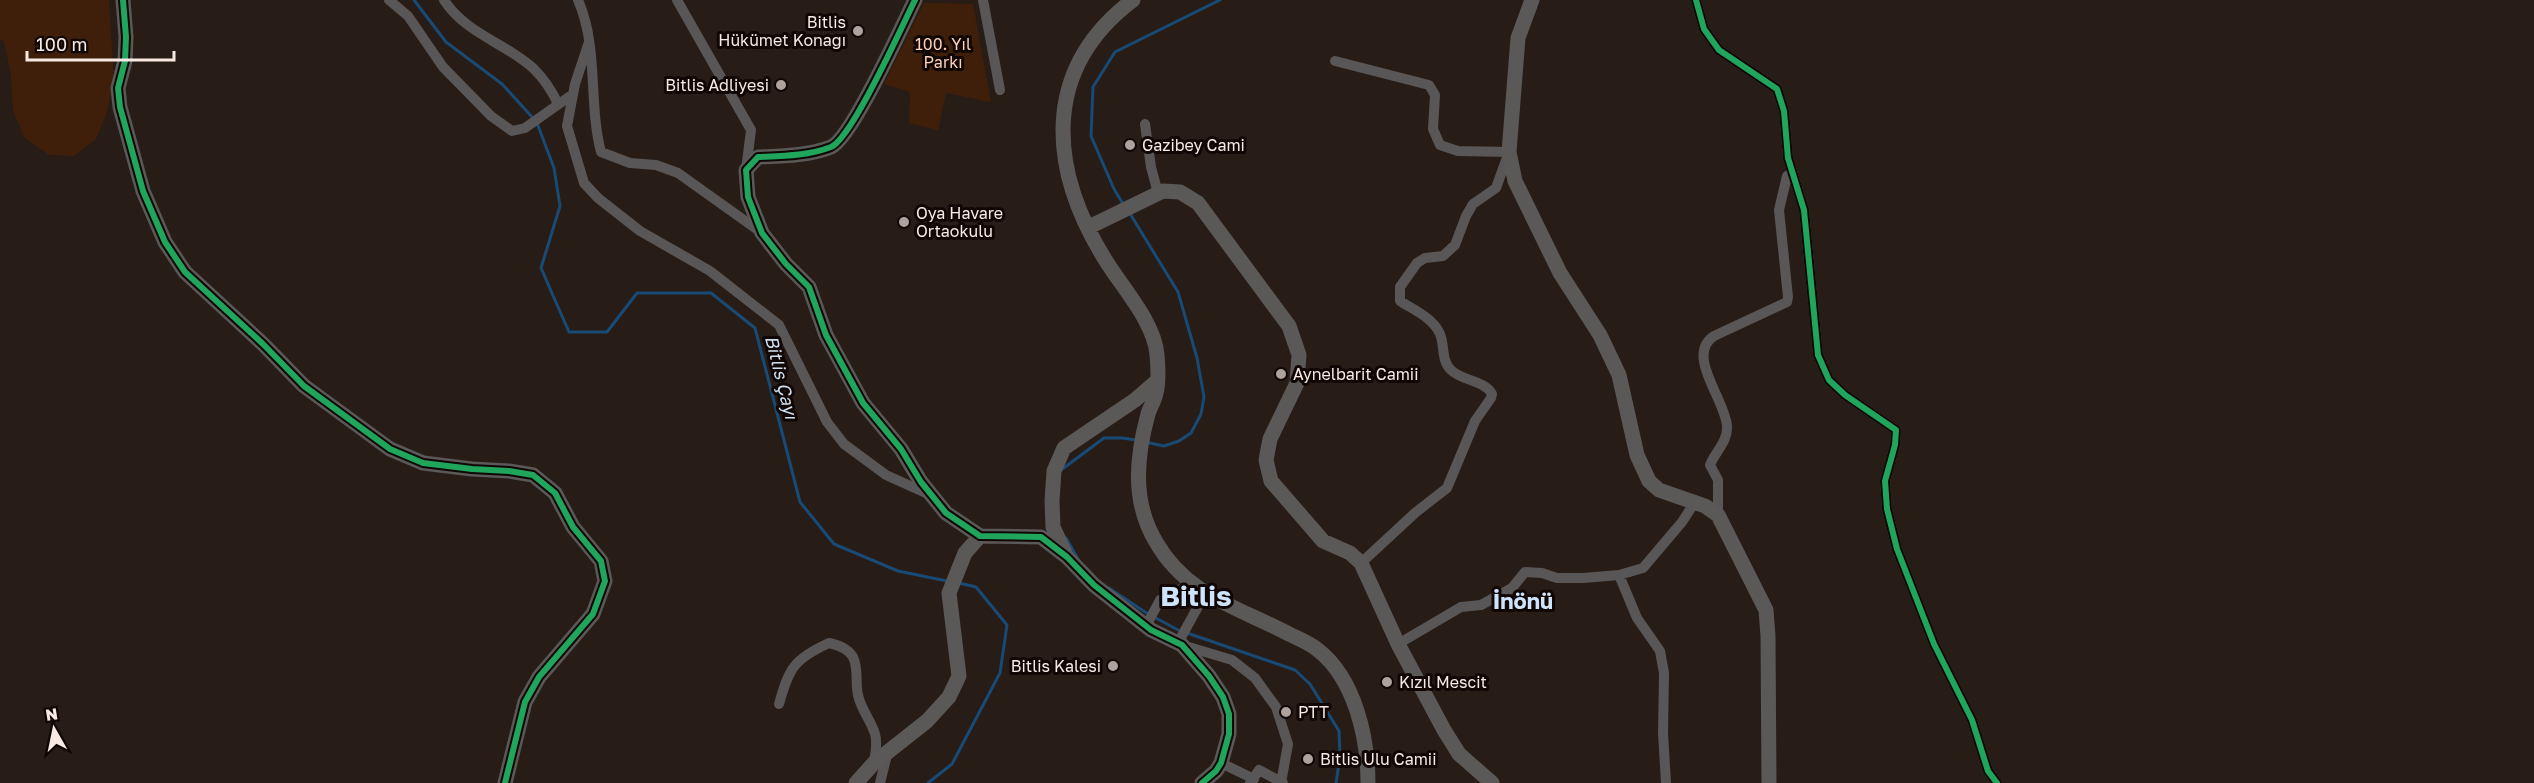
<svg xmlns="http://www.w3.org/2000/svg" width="2534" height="783" font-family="'Golos Text',sans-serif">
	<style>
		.green { fill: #401f0a }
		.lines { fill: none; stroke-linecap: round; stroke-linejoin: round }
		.stream { stroke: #184a76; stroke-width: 3 }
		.street { stroke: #585657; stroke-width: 10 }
		.secondary { stroke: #5b5858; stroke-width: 15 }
		.cycleway-casing { stroke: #100704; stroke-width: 10 }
		.cycleway { stroke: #20a55d; stroke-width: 6 }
		.poi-dot { fill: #afa19b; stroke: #100704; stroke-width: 2 }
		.labels { text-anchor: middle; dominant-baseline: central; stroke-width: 6; stroke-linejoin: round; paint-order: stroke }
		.poi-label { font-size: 16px; fill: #f8e9e2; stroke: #100704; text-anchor: start }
		.park-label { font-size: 16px; fill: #ffcfb7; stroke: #100704 }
		.water-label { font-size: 18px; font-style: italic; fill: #cddff1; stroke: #100704 }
		.district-label { font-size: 22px; font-weight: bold; fill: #cee4fc; stroke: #100704 }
		.town-label { font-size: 28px; font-weight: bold; fill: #cee4fc; stroke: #100704 }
	</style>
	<rect width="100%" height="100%" fill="#281c16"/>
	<!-- green -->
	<path class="green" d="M 0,0 L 109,0 L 114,82 L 106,114 L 96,139 L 74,156 L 49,155 L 24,137 L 13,110 L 11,75 L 4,42 L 0,39 Z
		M 924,3 L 973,4 L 991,102 L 946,93 L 938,130 L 909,123 L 910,92 L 884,84 Z"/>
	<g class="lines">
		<!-- stream -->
		<path class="stream" d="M 414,0 L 446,42 L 502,84 L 533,118
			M 537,123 L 554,168 L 560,206 L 541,268 L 569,332 L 607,332 L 637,293 L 711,293 L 755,328 L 800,502 L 834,544 L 898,571 L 947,581
			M 1123,204 L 1114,189 L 1091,136 L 1093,87 L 1115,52 L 1220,0
			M 1129,212 L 1178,292 L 1197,358 L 1204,397 L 1201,414 L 1191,433 L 1179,441 L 1164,446 L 1145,442
			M 1061,470 L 1104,438 L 1122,438 L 1136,440
			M 1066,538 L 1078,559
			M 1109,588 L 1148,614
			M 1154,617 L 1180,631
			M 1187,633 L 1295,670 L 1310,684 L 1339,731 L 1340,757 L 1336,783
			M 928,783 L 952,764 L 1000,673 L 1007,625 L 976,587 L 959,583"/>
		<!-- street -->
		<path class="street" d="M 389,0 L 408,16 L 443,67 L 491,116 L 512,131 L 525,128 L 573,94
			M 444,0 C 466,34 506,43 534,69 C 545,80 552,91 558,104
			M 578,0 C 599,48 588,102 601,152 L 630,163 L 656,165 L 678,173 L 762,233
			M 677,0 L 751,130 L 746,170
			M 983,0 L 1000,90
			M 1696,0 L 1704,29 L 1719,50 L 1777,89 L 1784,111 L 1788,158 L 1804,210 L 1818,355 L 1829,380 L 1845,395 L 1896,430 L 1895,445 L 1885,481 L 1887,509 L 1897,549 L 1934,644 L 1972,720 L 1988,771 L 1997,783
			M 589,42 L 575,84 L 567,126 L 584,183 L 598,198 L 640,231 L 710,271 L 779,325 L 827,422 L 844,444 L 886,475 L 928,494
			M 1335,61 L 1429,85 L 1435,95 L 1433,129 L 1440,145 L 1458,151 L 1509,152 L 1496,188 L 1473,204 L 1466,216 L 1455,245 L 1443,256 L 1425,258 L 1417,263 L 1400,287 L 1400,301 C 1414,310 1433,318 1440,334 C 1445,346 1441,361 1451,370 C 1462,381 1484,380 1492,394 L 1491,398 L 1475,421 L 1447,488 L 1415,513 L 1361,563
			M 1145,124 L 1151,167 L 1158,193
			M 1718,515 L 1718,480 L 1710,465 C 1715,452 1728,442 1727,426 C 1725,399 1685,355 1714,336 L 1787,302 L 1788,297 L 1779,210 L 1787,176 L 1793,173
			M 1619,575 L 1637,618 L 1660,651 L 1664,673 L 1663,733 L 1666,783
			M 1146,626 L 1160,600 L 1192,583
			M 1178,643 L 1206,592
			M 1398,644 L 1461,607 L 1481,605 L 1512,588 L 1525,572 L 1542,573 L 1557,578 L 1583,578 L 1619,575 L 1643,568 L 1682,522 L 1695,502
			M 1182,645 L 1232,660 L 1255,678 L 1276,707 L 1288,744 L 1281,783
			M 779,704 C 789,668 794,659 829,643 C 838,645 848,648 853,657 C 859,669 855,683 858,695 C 861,710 871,720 875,734 C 878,744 875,753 874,763
			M 1221,763 L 1254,779
			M 880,783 L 888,751
			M 1250,783 L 1259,770 L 1283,783"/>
		<!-- secondary -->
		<path class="secondary" d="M 123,0 L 126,37 L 125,61 L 118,88 L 120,107 L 143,191 L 165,242 L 185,272 L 263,344 L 304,386 L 390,449 L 423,463 L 472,469 L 509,471 L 533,475 L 555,493 L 573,527 L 601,561 L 605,581 L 593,614 L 539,677 L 525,702 L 505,783
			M 915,0 C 902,26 852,138 831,147 C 808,156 782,156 758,157 L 746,170 L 748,197 L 762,233 L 786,264 L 809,287 L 826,335 L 863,403 L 901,449 L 921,482 L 946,513 L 980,536 L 1041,537 L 1067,557 L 1094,585 L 1151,630 L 1182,645 L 1209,676 L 1223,697 L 1229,714 L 1229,734 L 1221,763 L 1216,771 L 1202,783
			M 1133,0 C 1040,70 1049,170 1106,261 C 1122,287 1155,323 1157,355 C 1158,366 1159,382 1156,393 C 1155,400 1150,407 1148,414 C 1136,458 1132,502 1156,542 C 1187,596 1238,607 1289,634 C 1299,639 1310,643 1318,650 C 1355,679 1368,738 1368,783
			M 1532,0 L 1518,38 L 1509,152 L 1515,181 L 1560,273 L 1600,335 L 1619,375 L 1637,455 L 1649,481 L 1659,490 L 1705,506 L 1718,515 L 1766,610 L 1768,636 L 1769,783
			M 1089,227 L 1163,191 L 1180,192 L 1198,203 L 1289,326 L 1299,355 L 1297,383 L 1270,439 L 1266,460 L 1271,481 L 1323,541 L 1350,553 L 1361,563 L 1398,644 L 1444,730 L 1459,754 L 1492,783
			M 1065,553 L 1053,527 L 1052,501 L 1054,471 L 1064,448 L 1135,400 L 1157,381
			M 856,783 L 874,763 L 927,721 L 949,697 L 959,676 L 949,593 L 965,553 L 980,536"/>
		<defs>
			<path id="cycleway" d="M 123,0 L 126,37 L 125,61 L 118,88 L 120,107 L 143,191 L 165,242 L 185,272 L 263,344 L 304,386 L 390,449 L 423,463 L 472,469 L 509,471 L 533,475 L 555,493 L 573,527 L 601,561 L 605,581 L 593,614 L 539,677 L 525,702 L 505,783
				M 915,0 C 902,26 852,138 831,147 C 808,156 782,156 758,157 L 746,170 L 748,197 L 762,233 L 786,264 L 809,287 L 826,335 L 863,403 L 901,449 L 921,482 L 946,513 L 980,536 L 1041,537 L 1067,557 L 1094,585 L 1151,630 L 1182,645 L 1209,676 L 1223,697 L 1229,714 L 1229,734 L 1221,763 L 1216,771 L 1202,783
				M 1696,0 L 1704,29 L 1719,50 L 1777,89 L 1784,111 L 1788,158 L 1804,210 L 1818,355 L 1829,380 L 1845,395 L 1896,430 L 1895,445 L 1885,481 L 1887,509 L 1897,549 L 1934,644 L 1972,720 L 1988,771 L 1997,783"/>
		</defs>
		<!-- cycleway casing -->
		<use href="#cycleway" class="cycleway-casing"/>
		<!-- cycleway -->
		<use href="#cycleway" class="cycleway"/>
	</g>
	<!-- markers -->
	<g class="poi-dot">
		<circle cx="858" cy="31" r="6"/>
		<circle cx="781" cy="85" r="6"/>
		<circle cx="1130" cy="145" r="6"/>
		<circle cx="904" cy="222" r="6"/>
		<circle cx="1281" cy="374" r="6"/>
		<circle cx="1113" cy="666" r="6"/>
		<circle cx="1387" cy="682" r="6"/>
		<circle cx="1286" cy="712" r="6"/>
		<circle cx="1308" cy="759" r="6"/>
	</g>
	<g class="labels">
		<!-- poi labels -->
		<g class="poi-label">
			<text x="846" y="22" text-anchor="end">Bitlis<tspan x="846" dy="18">Hükümet Konağı</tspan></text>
			<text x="769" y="85" text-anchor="end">Bitlis Adliyesi</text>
			<text x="1142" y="145">Gazibey Cami</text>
			<text x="916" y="213">Oya Havare<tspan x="916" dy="18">Ortaokulu</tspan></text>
			<text x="1293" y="374">Aynelbarit Camii</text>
			<text x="1101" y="666" text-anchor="end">Bitlis Kalesi</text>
			<text x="1399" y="682">Kızıl Mescit</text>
			<text x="1298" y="712">PTT</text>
			<text x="1320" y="759">Bitlis Ulu Camii</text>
		</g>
		<!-- park labels -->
		<g class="park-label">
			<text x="943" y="44">100. Yıl<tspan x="943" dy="18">Parkı</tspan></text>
		</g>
		<!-- water labels -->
		<g class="water-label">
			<text transform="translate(782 377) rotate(76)">Bitlis Çayı</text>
		</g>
		<!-- district labels -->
		<g class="district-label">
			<text x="1523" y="600">İnönü</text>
		</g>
		<!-- town labels -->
		<g class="town-label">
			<text x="1196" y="595">Bitlis</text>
		</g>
	</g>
	<!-- north arrow -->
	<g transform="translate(54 729) rotate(351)" stroke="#100704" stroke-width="4.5" paint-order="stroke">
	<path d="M0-4.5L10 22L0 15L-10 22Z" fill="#f8e9e2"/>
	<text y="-9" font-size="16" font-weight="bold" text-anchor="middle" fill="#f8e9e2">N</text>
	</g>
	<!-- scale -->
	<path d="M27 51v9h147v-9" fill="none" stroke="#f8e9e2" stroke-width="3"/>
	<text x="36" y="51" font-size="18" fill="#f8e9e2" stroke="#100704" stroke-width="4.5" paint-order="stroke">100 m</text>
</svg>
